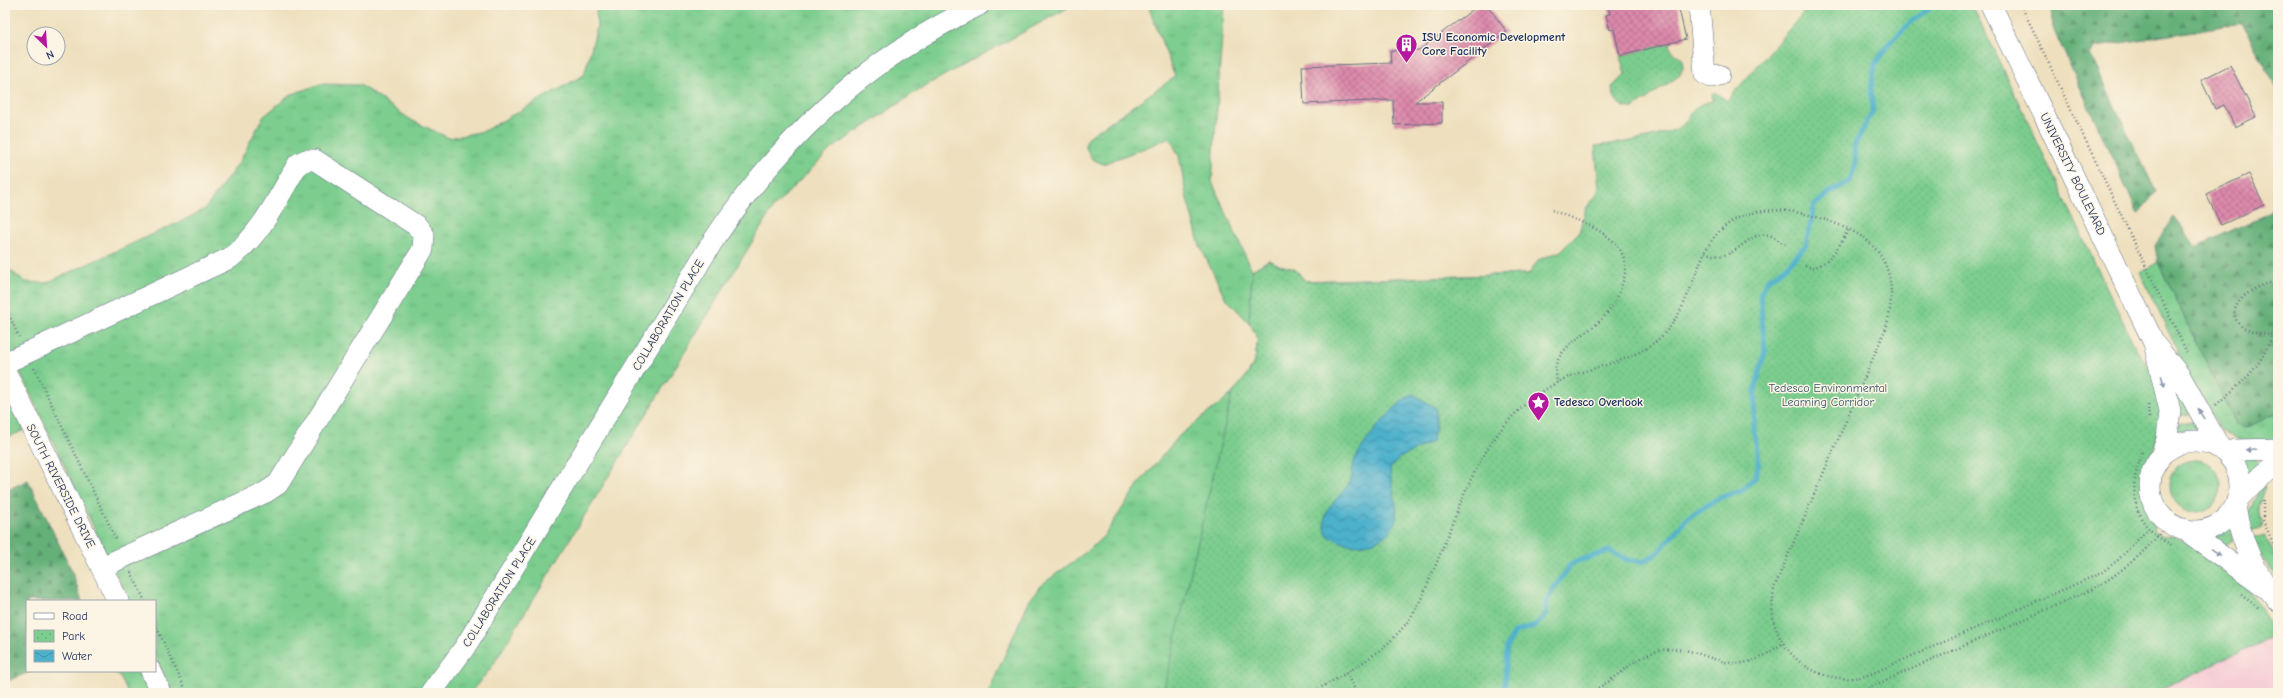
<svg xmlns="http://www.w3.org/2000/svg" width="2283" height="698" font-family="'Comic Neue',sans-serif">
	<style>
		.built { fill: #f6cfd6 }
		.grass { fill: url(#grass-tufts); stroke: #4c7e76 }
		.forest { fill: url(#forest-firs); stroke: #40706c }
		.park { fill: url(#park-dots); stroke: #4c7e76 }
		.water { fill: url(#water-waves); stroke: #347095 }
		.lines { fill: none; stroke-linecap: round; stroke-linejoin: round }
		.stream { stroke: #4db1cc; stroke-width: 5 }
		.building { fill: url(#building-cross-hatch) }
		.minor-casing { stroke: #656d80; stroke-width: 22 }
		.path { stroke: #656d80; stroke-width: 2.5; stroke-dasharray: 1 3; stroke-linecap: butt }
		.minor { stroke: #fff; stroke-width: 21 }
		.oneway { fill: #8d97ae }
		.labels { text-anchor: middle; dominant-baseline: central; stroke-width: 3; stroke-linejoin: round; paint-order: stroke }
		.poi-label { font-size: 12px; font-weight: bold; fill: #1b2f5e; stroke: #fcf5e5; text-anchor: start }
		.street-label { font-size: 12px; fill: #1b2f5e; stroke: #fcf5e5 }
		.park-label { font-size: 12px; fill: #33566a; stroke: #fcf5e5 }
	</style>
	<defs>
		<pattern id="grass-tufts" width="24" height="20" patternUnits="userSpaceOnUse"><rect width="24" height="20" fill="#7ccd8e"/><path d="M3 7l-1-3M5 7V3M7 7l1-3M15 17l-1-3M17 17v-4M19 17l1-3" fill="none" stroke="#6bb07d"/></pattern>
		<pattern id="forest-firs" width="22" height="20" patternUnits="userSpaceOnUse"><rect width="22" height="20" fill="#65b079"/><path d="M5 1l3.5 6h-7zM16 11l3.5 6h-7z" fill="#529066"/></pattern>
		<pattern id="park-dots" width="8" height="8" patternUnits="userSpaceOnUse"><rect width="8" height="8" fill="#7ccd8e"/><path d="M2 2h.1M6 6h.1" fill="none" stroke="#6bb07d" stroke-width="1.8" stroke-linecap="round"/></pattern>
		<pattern id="water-waves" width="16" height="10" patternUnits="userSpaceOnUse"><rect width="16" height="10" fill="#4db1cc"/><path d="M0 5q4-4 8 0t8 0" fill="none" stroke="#3f90a9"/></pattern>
		<pattern id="building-cross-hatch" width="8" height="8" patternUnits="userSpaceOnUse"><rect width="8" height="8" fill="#dd89aa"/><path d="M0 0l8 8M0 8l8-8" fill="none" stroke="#b2708e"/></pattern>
	</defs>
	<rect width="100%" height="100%" fill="#fcf5e5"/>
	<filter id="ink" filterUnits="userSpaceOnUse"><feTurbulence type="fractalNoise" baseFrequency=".025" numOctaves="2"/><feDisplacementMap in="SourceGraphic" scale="8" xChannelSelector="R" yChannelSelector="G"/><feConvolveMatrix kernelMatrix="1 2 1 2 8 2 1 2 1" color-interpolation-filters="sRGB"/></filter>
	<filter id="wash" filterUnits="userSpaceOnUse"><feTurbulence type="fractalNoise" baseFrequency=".012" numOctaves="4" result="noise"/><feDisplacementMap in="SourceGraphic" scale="16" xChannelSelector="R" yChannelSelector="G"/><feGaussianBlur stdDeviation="0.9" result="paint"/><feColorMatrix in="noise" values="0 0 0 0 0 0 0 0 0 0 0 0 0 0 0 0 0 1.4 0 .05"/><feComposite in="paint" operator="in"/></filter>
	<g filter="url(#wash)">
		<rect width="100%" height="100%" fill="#eee0be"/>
		<!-- built -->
		<path class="built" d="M 2278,635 L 2278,693 L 2152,693 L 2264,641 Z"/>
		<!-- grass -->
		<path class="grass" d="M 596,5 L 1073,5 L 923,87 L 830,150 L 773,208 L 491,668 L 470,693 L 173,693 L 155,656 L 155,601 L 129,601 L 5,341 L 5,266 L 25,282 L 46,283 L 182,221 L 205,209 L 240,161 L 263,117 L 290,95 L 320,84 L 360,85 L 411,120 L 449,138 L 484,131 L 584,75 L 597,27 Z
			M 1148,5 L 1224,5 L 1212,182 L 1252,270 L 1269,260 L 1279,265 L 1295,269 L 1305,281 L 1529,274 L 1533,268 L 1303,693 L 988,693 L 1028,603 L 1040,586 L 1086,552 L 1104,536 L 1140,482 L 1180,435 L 1232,394 L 1248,374 L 1255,360 L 1258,339 L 1253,327 L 1225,297 L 1200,246 L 1186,195 L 1179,156 L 1170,138 L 1103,164 L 1092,159 L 1085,146 L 1088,137 L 1175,77 Z
			M 2158,262 L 2236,425 L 2245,428 L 2278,412 L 2278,441 L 2236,440 L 2220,428 L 2182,367 L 2175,345 L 2140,273 Z
			M 2176,379 L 2189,414 L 2177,416 Z
			M 5,389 L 24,430 L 5,439 Z
			M 2198,420 L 2201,434 L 2182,436 L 2177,431 L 2178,425 Z
			M 2256,457 L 2260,469 L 2247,476 L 2245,466 L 2240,458 Z
			M2169 486a26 26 0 1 1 52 0a26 26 0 1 1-52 0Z
			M 2265,486 L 2258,507 L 2262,528 L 2251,532 L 2246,516 L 2261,487 Z
			M 2229,525 L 2233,540 L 2221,548 L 2211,541 L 2213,534 Z
			M 2265,536 L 2278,561 L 2278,577 L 2259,555 L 2253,539 Z
			M 113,671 L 139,671 L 149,693 L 128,693 L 120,677 Z"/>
		<!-- forest -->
		<path class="forest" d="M 2278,5 L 2278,91 L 2242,23 L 2096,47 L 2090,54 L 2156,192 L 2138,214 L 2053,28 L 2052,6 Z
			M 2278,196 L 2278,412 L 2245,428 L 2236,425 L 2158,262 L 2155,246 L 2174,216 L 2196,247 L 2271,212 Z
			M 28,480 L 72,571 L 82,601 L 27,601 L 27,671 L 32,671 L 5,682 L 5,491 Z"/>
		<!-- park -->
		<path class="park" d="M 1810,5 L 1972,5 L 2137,351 L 2153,374 L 2163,407 L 2154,451 L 2142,472 L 2146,504 L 2155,522 L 2153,530 L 2162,537 L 2172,536 L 2186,541 L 2247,586 L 2278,635 L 2152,693 L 1163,693 L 1232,394 L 1248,374 L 1255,360 L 1258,339 L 1249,322 L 1252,270 L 1269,260 L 1279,265 L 1295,269 L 1305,281 L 1529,274 L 1538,260 L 1561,251 L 1579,232 L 1586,208 L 1596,196 L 1599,188 L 1595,146 C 1619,143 1654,139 1676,129 C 1694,121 1686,105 1713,101 L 1712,94 L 1714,92 L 1727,101 Z
			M 1670,43 L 1671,50 L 1682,59 L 1683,68 L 1680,75 L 1634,108 C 1619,109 1614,100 1612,87 L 1625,74 L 1620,56 Z"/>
		<!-- water -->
		<path class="water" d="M 1413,394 L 1436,408 L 1436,427 L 1432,442 L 1399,458 L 1390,469 C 1391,485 1398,502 1396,518 C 1392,542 1361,549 1341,542 C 1336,540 1332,537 1327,535 C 1318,506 1339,502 1351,480 C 1353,475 1352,468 1354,462 C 1361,444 1396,402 1413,394 Z"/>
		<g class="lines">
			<!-- stream -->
			<path class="stream" d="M 1504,693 L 1507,646 L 1515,632 L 1535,626 L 1546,615 L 1547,601 L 1554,588 L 1572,563 L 1609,551 L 1628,560 L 1643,562 L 1658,553 L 1688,517 L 1719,498 L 1741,491 L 1755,478 L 1759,462 L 1754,431 L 1755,390 L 1765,351 L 1760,295 L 1768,279 L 1786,267 L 1806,245 L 1814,206 L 1829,193 L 1850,181 L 1856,164 L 1854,146 L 1873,111 L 1871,89 L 1875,64 L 1891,41 L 1913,20 L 1934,5"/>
		</g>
		<g id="blocks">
			<!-- building -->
			<path class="building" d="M 1479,5 L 1487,5 L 1507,32 L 1415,102 L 1442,102 L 1442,123 L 1394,125 L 1393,100 L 1304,104 L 1302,66 L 1391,63 L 1390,51 L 1419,50 Z
				M 1608,5 L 1678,5 L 1686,39 L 1620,56 L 1614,29 L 1610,30 L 1606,15 L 1610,14 Z
				M 2230,65 L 2256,117 L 2235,127 L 2224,105 L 2215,109 L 2201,80 Z
				M 2249,174 L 2264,205 L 2221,225 L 2206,194 Z"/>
		</g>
	</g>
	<g filter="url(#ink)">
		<use href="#blocks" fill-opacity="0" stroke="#656d80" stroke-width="1"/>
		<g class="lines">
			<defs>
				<path id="minor" d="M 1699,5 L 1705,74 L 1711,77 L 1719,75
					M 1991,5 L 2154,343 L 2170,411 L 2167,439 L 2161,456
					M 2156,346 L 2180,376 L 2220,448
					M 5,363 L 230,258 C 262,234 278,197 298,164 L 306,160 L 315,160 L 417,226 L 424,235 L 423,249 L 278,484 L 266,492 L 102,567
					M 5,371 L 118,601
					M2150 486a45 45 0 1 1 90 0a45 45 0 1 1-90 0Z
					M 2225,452 L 2236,450 L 2278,449
					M 2237,500 L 2252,484 L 2278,463
					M 2235,506 C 2241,541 2255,574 2278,601
					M 2184,529 L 2264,587
					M 151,671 L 161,693
					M 431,693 L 465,647 L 711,244 C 780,139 865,60 979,5"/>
			</defs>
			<!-- minor casing -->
			<use href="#minor" class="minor-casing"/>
			<!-- path -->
			<path class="path" d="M 2021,5 L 2188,355
				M 1552,210 C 1581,223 1634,236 1624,278 C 1620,293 1614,307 1603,318 C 1589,333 1562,344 1556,365 C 1555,371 1557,378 1557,384
				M 1705,252 C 1735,267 1744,231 1768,235 C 1775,236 1779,242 1785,244
				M 1805,266 L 1814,268 C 1830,262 1841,244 1848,230
				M 2278,282 C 2260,282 2220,304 2240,325 C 2249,334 2266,334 2278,336
				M 7,311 L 19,337
				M 34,368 L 117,541
				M 2148,405 L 2149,420
				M 2216,405 C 2243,381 2260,370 2272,335
				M 2142,452 C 2127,492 2132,527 2174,546
				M 2263,500 L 2263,520 L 2278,554
				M 131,572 L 145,601
				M 2241,595 L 2259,608
				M 155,624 L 187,693
				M 1346,673 L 1357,693
				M 1311,693 C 1345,674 1380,656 1405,625 C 1418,609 1426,588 1434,569 C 1456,517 1473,458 1512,417 C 1530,398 1552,383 1576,374 C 1606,364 1638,359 1662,336 C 1684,314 1691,284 1703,256 C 1731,193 1801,206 1852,231 C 1892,251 1897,290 1886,328 L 1774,588 C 1773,599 1771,611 1774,622 C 1785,664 1830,689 1871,674 L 2101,573 L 2118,560 L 2148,529
				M 1583,693 C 1614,687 1630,656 1662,650 C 1693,644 1715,666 1742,663 C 1758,661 1770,652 1783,643
				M 1857,693 L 2093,589 C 2122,572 2147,552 2166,524"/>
			<!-- minor -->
			<use href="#minor" class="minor"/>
		</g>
		<!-- one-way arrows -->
		<defs><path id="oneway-solid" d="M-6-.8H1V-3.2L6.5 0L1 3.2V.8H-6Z"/></defs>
		<g class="oneway">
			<use href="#oneway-solid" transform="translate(2163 381) rotate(73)"/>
			<use href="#oneway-solid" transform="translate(2201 414) rotate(-121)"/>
			<use href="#oneway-solid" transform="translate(2251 450) rotate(-178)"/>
			<use href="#oneway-solid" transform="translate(2216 552) rotate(35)"/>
		</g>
	</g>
	<!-- icons -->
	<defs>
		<symbol id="building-pin" viewBox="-11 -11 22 30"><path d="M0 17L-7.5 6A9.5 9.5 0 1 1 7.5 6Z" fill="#b5179e" stroke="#fcf5e5"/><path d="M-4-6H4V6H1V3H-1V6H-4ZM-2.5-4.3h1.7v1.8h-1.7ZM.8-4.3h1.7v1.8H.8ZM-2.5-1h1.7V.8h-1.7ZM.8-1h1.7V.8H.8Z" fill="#fff"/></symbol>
		<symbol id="sight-pin" viewBox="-11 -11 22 30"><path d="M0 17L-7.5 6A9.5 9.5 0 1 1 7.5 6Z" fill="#b5179e" stroke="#fcf5e5"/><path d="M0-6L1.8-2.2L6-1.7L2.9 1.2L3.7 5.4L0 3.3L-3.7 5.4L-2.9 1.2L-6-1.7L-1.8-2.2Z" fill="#fff"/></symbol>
	</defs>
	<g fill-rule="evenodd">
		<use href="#building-pin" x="1394" y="32" width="25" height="34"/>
		<use href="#sight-pin" x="1526" y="390" width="25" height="34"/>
	</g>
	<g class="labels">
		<!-- poi labels -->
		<g class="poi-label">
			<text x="1422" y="37">ISU Economic Development<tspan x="1422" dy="14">Core Facility</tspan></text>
			<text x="1554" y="402">Tedesco Overlook</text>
		</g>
		<!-- street labels -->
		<g class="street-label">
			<text transform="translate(2073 174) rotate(64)">UNIVERSITY BOULEVARD</text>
			<text transform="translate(668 315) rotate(-59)">COLLABORATION PLACE</text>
			<text transform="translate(61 486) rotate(63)">SOUTH RIVERSIDE DRIVE</text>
			<text transform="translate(499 592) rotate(-58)">COLLABORATION PLACE</text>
		</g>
		<!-- park labels -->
		<g class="park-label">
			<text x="1828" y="388">Tedesco Environmental<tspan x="1828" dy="14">Learning Corridor</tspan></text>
		</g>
	</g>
	<!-- margin -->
	<rect width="2283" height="698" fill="none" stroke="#fcf5e5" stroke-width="20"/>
	<!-- legend -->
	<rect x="26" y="600" width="130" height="72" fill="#fcf5e5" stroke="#a2a6af"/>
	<rect x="34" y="613" width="20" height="6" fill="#ffffff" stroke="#a2a6af"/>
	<text x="62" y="620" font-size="12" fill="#1b2f5e">Road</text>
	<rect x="34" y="630" width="20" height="12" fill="url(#park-dots)" stroke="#a2a6af"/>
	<text x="62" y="640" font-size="12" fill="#1b2f5e">Park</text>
	<rect x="34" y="650" width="20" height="12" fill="url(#water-waves)" stroke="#a2a6af"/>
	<text x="62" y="660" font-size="12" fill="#1b2f5e">Water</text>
	<!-- north arrow -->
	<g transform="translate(46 46) rotate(155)"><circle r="19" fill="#fcf5e5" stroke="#a2a6af"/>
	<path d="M0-3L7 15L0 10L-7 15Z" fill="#b5179e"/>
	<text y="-6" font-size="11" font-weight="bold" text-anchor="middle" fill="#1b2f5e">N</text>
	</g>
</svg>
